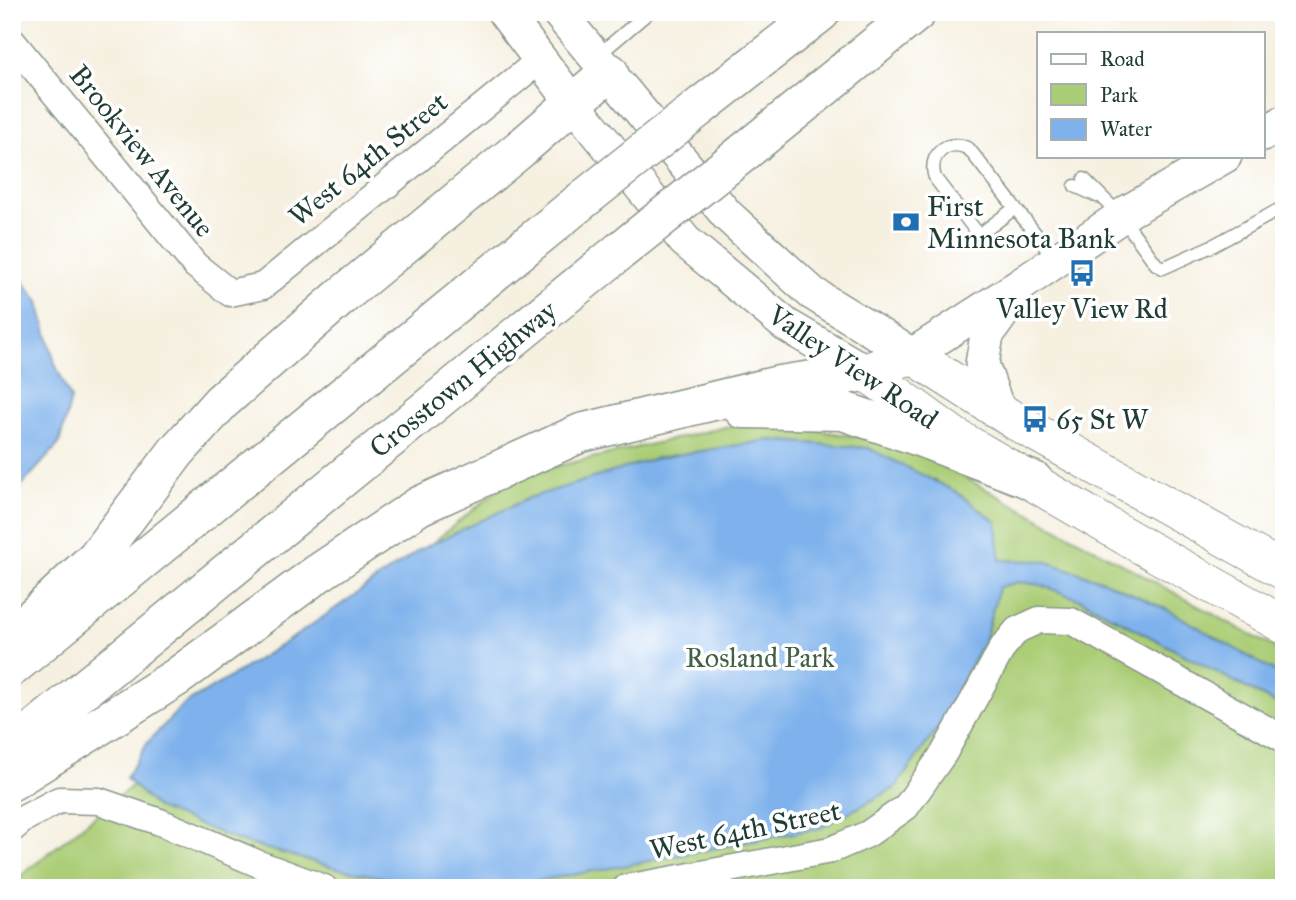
<svg xmlns="http://www.w3.org/2000/svg" width="1296" height="900" font-family="'IM FELL Great Primer',serif">
	<style>
		.green { fill: #abcd76; stroke: #658555; stroke-width: 2 }
		.water { fill: #7fb2ec; stroke: #4f7890; stroke-width: 2 }
		.lines { fill: none; stroke-linecap: round; stroke-linejoin: round }
		.service-casing { stroke: #8a968a; stroke-width: 15 }
		.minor-casing { stroke: #8a968a; stroke-width: 29 }
		.tertiary-casing { stroke: #8a968a; stroke-width: 36 }
		.secondary-casing { stroke: #8a968a; stroke-width: 39 }
		.motorway-casing { stroke: #8a968a; stroke-width: 41 }
		.service { stroke: #fff; stroke-width: 12 }
		.minor { stroke: #fff; stroke-width: 26 }
		.tertiary { stroke: #fff; stroke-width: 33 }
		.secondary { stroke: #fff; stroke-width: 37 }
		.motorway { stroke: #fff; stroke-width: 38 }
		.motorway-bridge-casing { stroke: #8a968a; stroke-width: 41; stroke-linecap: butt }
		.motorway-bridge { stroke: #fff; stroke-width: 38 }
		.labels { text-anchor: middle; dominant-baseline: central; stroke-width: 7; stroke-linejoin: round; paint-order: stroke }
		.street-label { font-size: 28px; fill: #1f3d34; stroke: #fff }
		.poi-label { font-size: 28px; fill: #1f3d34; stroke: #fff; text-anchor: start }
		.park-label { font-size: 28px; fill: #426144; stroke: #fff }
	</style>
	<rect width="100%" height="100%" fill="#fff"/>
	<filter id="ink" filterUnits="userSpaceOnUse"><feTurbulence type="fractalNoise" baseFrequency=".0143" numOctaves="2"/><feDisplacementMap in="SourceGraphic" scale="14" xChannelSelector="R" yChannelSelector="G"/><feConvolveMatrix kernelMatrix="1 2 1 2 8 2 1 2 1" color-interpolation-filters="sRGB"/></filter>
	<filter id="wash" filterUnits="userSpaceOnUse"><feTurbulence type="fractalNoise" baseFrequency=".00686" numOctaves="4" result="noise"/><feDisplacementMap in="SourceGraphic" scale="28" xChannelSelector="R" yChannelSelector="G"/><feGaussianBlur stdDeviation="1.57" result="paint"/><feColorMatrix in="noise" values="0 0 0 0 0 0 0 0 0 0 0 0 0 0 0 0 0 1.4 0 .05"/><feComposite in="paint" operator="in"/></filter>
	<g filter="url(#wash)">
		<rect width="100%" height="100%" fill="#f6f0e0"/>
		<!-- green -->
		<path class="green" d="M 751,421 L 902,443 L 1284,653 L 1284,888 L 12,888 L 12,883 L 515,476 Z"/>
		<!-- water -->
		<path class="water" d="M 12,267 L 39,302 L 55,364 L 71,399 L 59,444 L 12,496 Z
			M 770,440 L 868,448 L 955,491 L 997,522 L 1000,560 L 1044,561 L 1104,581 L 1170,611 L 1284,677 L 1284,708 L 1081,600 L 1041,585 L 1019,582 L 999,587 L 985,638 L 940,725 L 895,788 L 820,828 L 623,866 L 497,888 L 411,883 L 336,868 L 242,842 L 157,808 L 126,778 L 147,743 L 183,705 L 227,679 L 303,631 L 419,550 L 529,498 L 657,458 Z"/>
	</g>
	<g filter="url(#ink)">
		<g class="lines">
			<defs>
				<path id="service" d="M 596,57 L 649,12
					M 1084,179 L 1121,216 L 1156,264 L 1163,268 L 1214,245 L 1284,207
					M 1075,186 L 1097,196
					M 1015,208 L 979,235 L 935,178 C 927,155 948,137 969,149 L 1056,260"/>
				<path id="minor" d="M 12,41 L 195,265 L 230,293 L 263,286 L 540,60
					M 12,829 L 25,818 L 59,800 L 99,801 L 160,822 L 259,864 L 324,888
					M 626,888 L 831,850 L 868,834 L 906,807 L 944,753 L 1003,647 L 1017,630 L 1039,620 L 1071,621 L 1284,739"/>
				<path id="tertiary" d="M 504,12 L 573,103 L 685,241 L 786,325 L 866,372
					M 558,12 L 727,215 L 812,293 L 912,355 L 1022,284 L 1129,211 L 1225,156
					M 1263,134 L 1284,122
					M 998,410 L 982,364 L 987,335 L 1013,298"/>
				<path id="secondary" d="M 866,372 L 954,436 L 1137,543 L 1284,625
					M 866,372 L 912,355 L 1015,421 L 1284,571"/>
				<path id="motorway" d="M 701,106 L 821,12
					M 743,153 L 917,12
					M 743,409 L 843,411 L 917,436 L 1034,481
					M 12,637 L 96,558 L 177,451 L 221,402 L 343,295 L 520,149 L 609,72
					M 12,667 L 580,202
					M 12,748 L 620,251
					M 12,781 L 177,677 L 317,574 L 419,506 L 581,433 L 779,385 L 866,372"/>
			</defs>
			<!-- service casing -->
			<use href="#service" class="service-casing"/>
			<!-- minor casing -->
			<use href="#minor" class="minor-casing"/>
			<!-- tertiary casing -->
			<use href="#tertiary" class="tertiary-casing"/>
			<!-- secondary casing -->
			<use href="#secondary" class="secondary-casing"/>
			<!-- motorway casing -->
			<use href="#motorway" class="motorway-casing"/>
			<!-- service -->
			<use href="#service" class="service"/>
			<!-- minor -->
			<use href="#minor" class="minor"/>
			<!-- tertiary -->
			<use href="#tertiary" class="tertiary"/>
			<!-- secondary -->
			<use href="#secondary" class="secondary"/>
			<!-- motorway -->
			<use href="#motorway" class="motorway"/>
			<defs>
				<path id="motorway-bridge" d="M 580,202 L 701,106
					M 620,251 L 743,153"/>
			</defs>
			<!-- motorway-bridge casing -->
			<use href="#motorway-bridge" class="motorway-bridge-casing"/>
			<!-- motorway-bridge -->
			<use href="#motorway-bridge" class="motorway-bridge"/>
		</g>
	</g>
	<!-- icons -->
	<defs>
		<symbol id="bank-bare" viewBox="-9 -9 18 18"><path d="M-6-4H6V4H-6ZM0-2.3a2.3 2.3 0 1 0 0 4.6a2.3 2.3 0 1 0 0-4.6Z" fill="#1f6fb2" stroke="#fff" stroke-width="2.5" paint-order="stroke"/></symbol>
		<symbol id="bus-bare" viewBox="-9 -9 18 18"><path d="M-5-6H5V4H4V6H2V4H-2V6H-4V4H-5ZM-3.5-4V0h7V-4ZM-3.5 1.2v1.5H-2V1.2ZM2 1.2v1.5H3.5V1.2Z" fill="#1f6fb2" stroke="#fff" stroke-width="2.5" paint-order="stroke"/></symbol>
	</defs>
	<g fill-rule="evenodd">
		<use href="#bank-bare" x="887" y="203" width="38" height="38"/>
		<use href="#bus-bare" x="1063" y="254" width="38" height="38"/>
		<use href="#bus-bare" x="1016" y="400" width="38" height="38"/>
	</g>
	<g class="labels">
		<!-- street labels -->
		<g class="street-label">
			<text transform="translate(142 151) rotate(51)">Brookview Avenue</text>
			<text transform="translate(368 159) rotate(-39)">West 64th Street</text>
			<text transform="translate(853 367) rotate(34)">Valley View Road</text>
			<text transform="translate(463 379) rotate(-39)">Crosstown Highway</text>
			<text transform="translate(745 830) rotate(-12)">West 64th Street</text>
		</g>
		<!-- poi labels -->
		<g class="poi-label">
			<text x="927" y="206">First<tspan x="927" dy="32">Minnesota Bank</tspan></text>
			<text x="1082" y="308" text-anchor="middle">Valley View Rd</text>
			<text x="1056" y="419">65 St W</text>
		</g>
		<!-- park labels -->
		<g class="park-label">
			<text x="760" y="657">Rosland Park</text>
		</g>
	</g>
	<!-- margin -->
	<rect width="1296" height="900" fill="none" stroke="#fff" stroke-width="42"/>
	<!-- legend -->
	<rect x="1037" y="32" width="228" height="126" fill="#ffffff" stroke="#a5b1ae" stroke-width="2"/>
	<rect x="1051" y="54" width="35" height="10" fill="#ffffff" stroke="#a5b1ae" stroke-width="2"/>
	<text x="1100" y="66" font-size="21" fill="#1f3d34">Road</text>
	<rect x="1051" y="84" width="35" height="21" fill="#abcd76" stroke="#a5b1ae" stroke-width="2"/>
	<text x="1100" y="102" font-size="21" fill="#1f3d34">Park</text>
	<rect x="1051" y="119" width="35" height="21" fill="#7fb2ec" stroke="#a5b1ae" stroke-width="2"/>
	<text x="1100" y="136" font-size="21" fill="#1f3d34">Water</text>
</svg>
